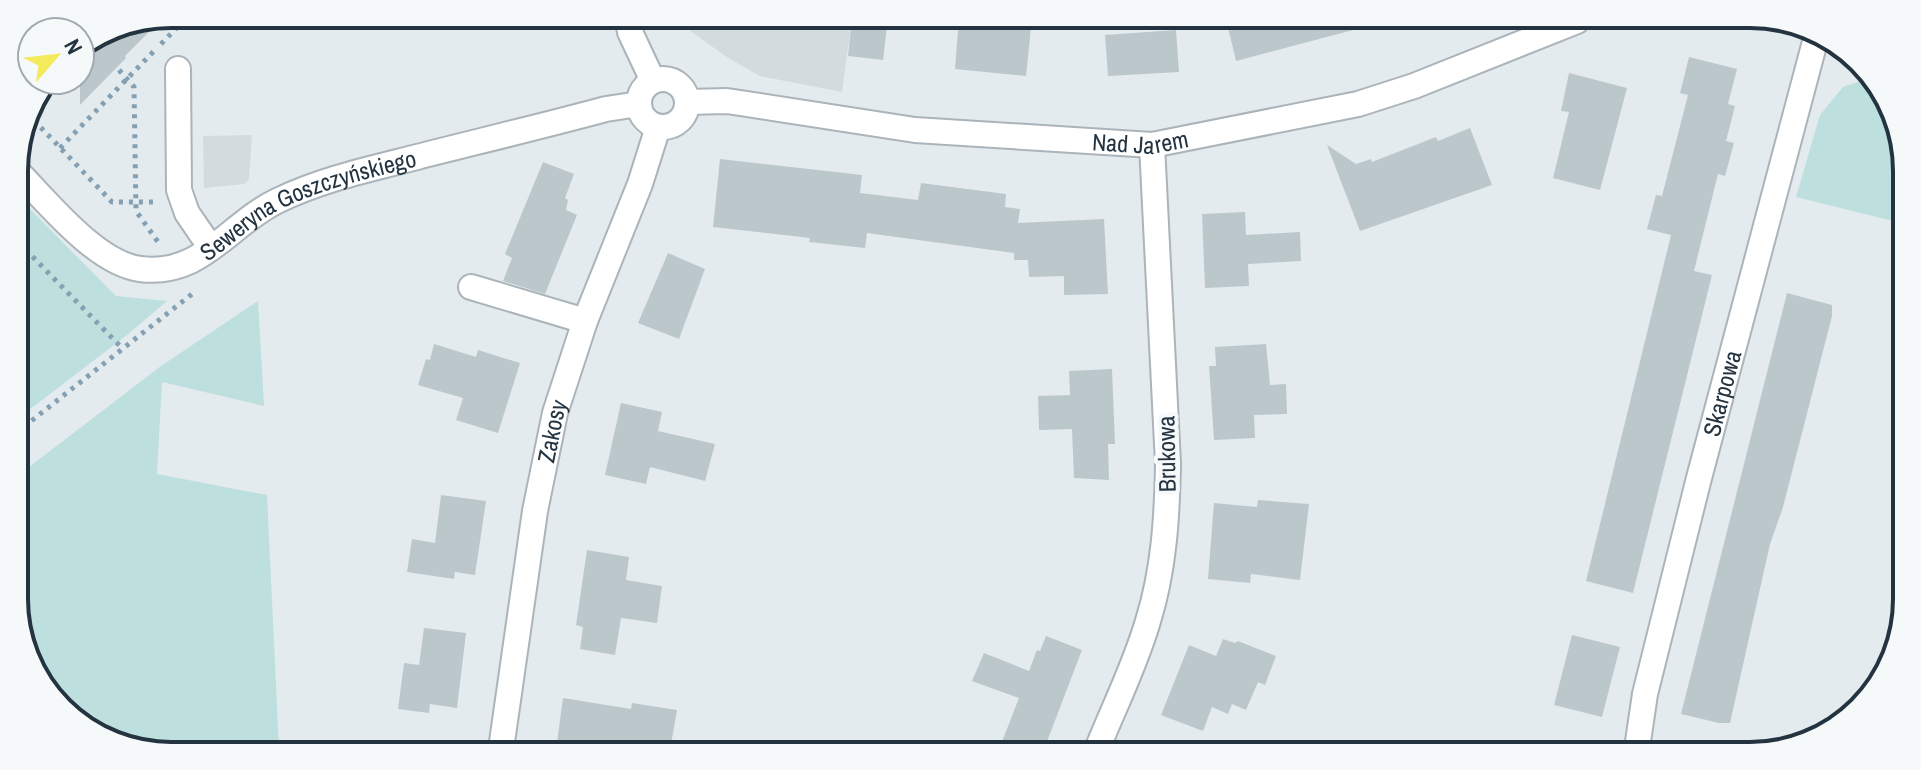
<svg xmlns="http://www.w3.org/2000/svg" width="1921" height="770" font-family="'Archivo Narrow',sans-serif">
	<style>
		.built { fill: #d2dbde }
		.green { fill: #bddfde }
		.building { fill: #bcc7cc }
		.lines { fill: none; stroke-linecap: round; stroke-linejoin: round }
		.minor-casing { stroke: #aab4ba; stroke-width: 28 }
		.path { stroke: #84a0b2; stroke-width: 5; stroke-dasharray: 4 6; stroke-linecap: butt }
		.minor { stroke: #fff; stroke-width: 24 }
		.labels { text-anchor: middle; dominant-baseline: central; stroke-width: 8; stroke-linejoin: round; paint-order: stroke }
		.street-label { font-size: 24px; fill: #233340; stroke: #f5f9fa }
		.rim { fill: none; stroke: #233340; stroke-width: 4 }
	</style>
	<rect width="100%" height="100%" fill="#e4ebee"/>
	<!-- built -->
	<path class="built" d="M 671,17 L 852,18 L 842,92 L 760,76 L 728,58 Z
		M 252,135 L 249,179 L 245,184 L 204,188 L 203,136 Z"/>
	<!-- green -->
	<path class="green" d="M 1863,80 L 1877,81 L 1906,150 L 1905,224 L 1796,197 L 1820,115 L 1843,87 Z
		M 15,194 L 116,296 L 167,301 L 127,335 L 16,420 Z
		M 258,301 L 264,406 L 162,382 L 157,474 L 267,495 L 279,748 L 120,748 L 53,702 L 25,645 L 29,532 L 16,512 L 16,477 L 161,366 Z"/>
	<!-- building -->
	<path class="building" d="M 166,15 L 125,56 L 126,58 L 80,105 L 80,45 L 111,26 Z
		M 852,18 L 888,18 L 883,60 L 848,56 Z
		M 959,18 L 1032,18 L 1026,76 L 955,69 Z
		M 1226,19 L 1356,20 L 1357,29 L 1236,61 Z
		M 1176,30 L 1179,72 L 1108,76 L 1105,35 Z
		M 1689,57 L 1737,69 L 1728,104 L 1735,106 L 1726,141 L 1734,143 L 1725,176 L 1718,174 L 1694,271 L 1712,275 L 1633,593 L 1586,581 L 1671,235 L 1647,229 L 1656,195 L 1662,196 L 1688,95 L 1680,93 Z
		M 1569,73 L 1627,88 L 1600,190 L 1553,178 L 1569,112 L 1561,111 Z
		M 1470,128 L 1492,185 L 1360,231 L 1327,145 L 1356,164 L 1371,159 L 1372,162 L 1436,137 L 1438,141 Z
		M 720,159 L 862,175 L 860,193 L 918,200 L 921,183 L 1006,194 L 1005,207 L 1020,209 L 1018,223 L 1104,219 L 1108,294 L 1064,295 L 1064,276 L 1029,277 L 1028,260 L 1014,260 L 1014,253 L 867,233 L 865,248 L 809,242 L 810,238 L 713,227 Z
		M 543,162 L 574,174 L 565,198 L 568,200 L 566,210 L 577,215 L 545,294 L 503,281 L 512,258 L 505,254 Z
		M 1245,212 L 1246,235 L 1300,232 L 1301,261 L 1248,264 L 1249,286 L 1205,288 L 1202,214 Z
		M 668,253 L 705,269 L 679,339 L 638,323 Z
		M 1787,293 L 1832,305 L 1832,316 L 1783,507 L 1770,544 L 1730,723 L 1719,723 L 1681,714 Z
		M 434,344 L 476,357 L 478,350 L 520,363 L 498,433 L 456,420 L 463,398 L 418,385 L 426,359 L 430,360 Z
		M 1266,344 L 1270,385 L 1286,384 L 1287,414 L 1254,415 L 1255,438 L 1214,440 L 1209,366 L 1216,366 L 1215,347 Z
		M 1112,369 L 1115,444 L 1108,444 L 1109,480 L 1074,478 L 1072,429 L 1039,430 L 1038,396 L 1070,395 L 1069,371 Z
		M 621,403 L 662,412 L 658,431 L 715,444 L 705,481 L 650,467 L 646,484 L 605,475 Z
		M 441,495 L 486,501 L 475,575 L 455,572 L 454,579 L 407,572 L 412,539 L 435,543 Z
		M 1258,500 L 1309,504 L 1300,580 L 1251,574 L 1250,583 L 1208,579 L 1214,503 L 1257,507 Z
		M 587,550 L 629,557 L 626,580 L 662,586 L 657,623 L 621,618 L 615,655 L 580,649 L 583,627 L 576,625 Z
		M 424,628 L 466,633 L 457,708 L 430,704 L 429,713 L 398,709 L 404,663 L 419,665 Z
		M 1572,635 L 1620,647 L 1602,717 L 1554,705 Z
		M 1046,636 L 1082,650 L 1043,752 L 998,752 L 1019,698 L 972,681 L 984,653 L 1029,671 L 1037,650 L 1040,651 Z
		M 1223,639 L 1235,643 L 1238,641 L 1276,656 L 1265,685 L 1258,682 L 1246,710 L 1232,704 L 1228,714 L 1212,707 L 1203,731 L 1161,715 L 1189,645 L 1216,656 Z
		M 563,698 L 631,709 L 632,703 L 677,710 L 670,750 L 556,750 Z"/>
	<g class="lines">
		<defs>
			<g id="minor">
				<path d="M 627,16 L 630,32 L 653,81"/>
				<path d="M 178,69 L 179,190 L 187,213 L 211,248"/>
				<circle cx="663" cy="103" r="24"/>
				<path id="s1" d="M 687,102 L 727,101 L 915,130 L 1152,145 L 1358,104 L 1414,86 L 1577,21"/>
				<path id="s2" d="M 14,168 C 46,200 95,263 140,269 C 201,277 228,225 277,201 C 322,179 370,169 417,157 C 480,141 543,126 606,109 L 639,104"/>
				<path d="M 471,287 L 585,321"/>
				<path id="s3" d="M 501,749 L 535,511 L 555,413 L 585,321 L 640,184 L 658,127"/>
				<path d="M 1096,752 C 1113,709 1135,666 1148,621 C 1164,570 1167,517 1168,464 L 1152,145"/>
				<path id="s4" d="M 1636,755 L 1645,694 L 1699,478 L 1817,34"/>
			</g>
		</defs>
		<!-- minor casing -->
		<use href="#minor" class="minor-casing"/>
		<!-- path -->
		<path class="path" d="M 161,44 L 190,14
			M 119,70 L 134,87 L 136,211 L 158,242
			M 27,113 L 112,202 L 153,202
			M 60,148 L 154,51
			M 15,249 L 27,251 L 122,348
			M 16,433 L 192,294"/>
		<!-- minor -->
		<use href="#minor" class="minor"/>
	</g>
	<g class="labels">
		<!-- street labels -->
		<g class="street-label">
			<text stroke="none"><textPath href="#s1" startOffset="456">Nad Jarem</textPath></text>
			<text stroke="none"><textPath href="#s2" startOffset="348">Seweryna Goszczyńskiego</textPath></text>
			<text stroke="none"><textPath href="#s4" startOffset="372">Skarpowa</textPath></text>
			<text stroke="none"><textPath href="#s3" startOffset="322">Zakosy</textPath></text>
			<text transform="translate(1166 454) rotate(-91)">Brukowa</text>
		</g>
	</g>
	<!-- crop -->
	<path d="M0 0H1921V770H0ZM171 28H1750A143 143 0 0 1 1893 171V599A143 143 0 0 1 1750 742H171A143 143 0 0 1 28 599V171A143 143 0 0 1 171 28Z" fill="#f5f9fa" fill-rule="evenodd"/>
	<path class="rim" d="M171 28H1750A143 143 0 0 1 1893 171V599A143 143 0 0 1 1750 742H171A143 143 0 0 1 28 599V171A143 143 0 0 1 171 28Z"/>
	<!-- north arrow -->
	<g transform="translate(56 56) rotate(62)"><circle r="38" fill="#f5f9fa" stroke="#a1aab0" stroke-width="2"/>
	<path d="M0-6L14 30L0 20L-14 30Z" fill="#f3eb5c"/>
	<text y="-12" font-size="22" font-weight="bold" text-anchor="middle" fill="#233340">N</text>
	</g>
</svg>
